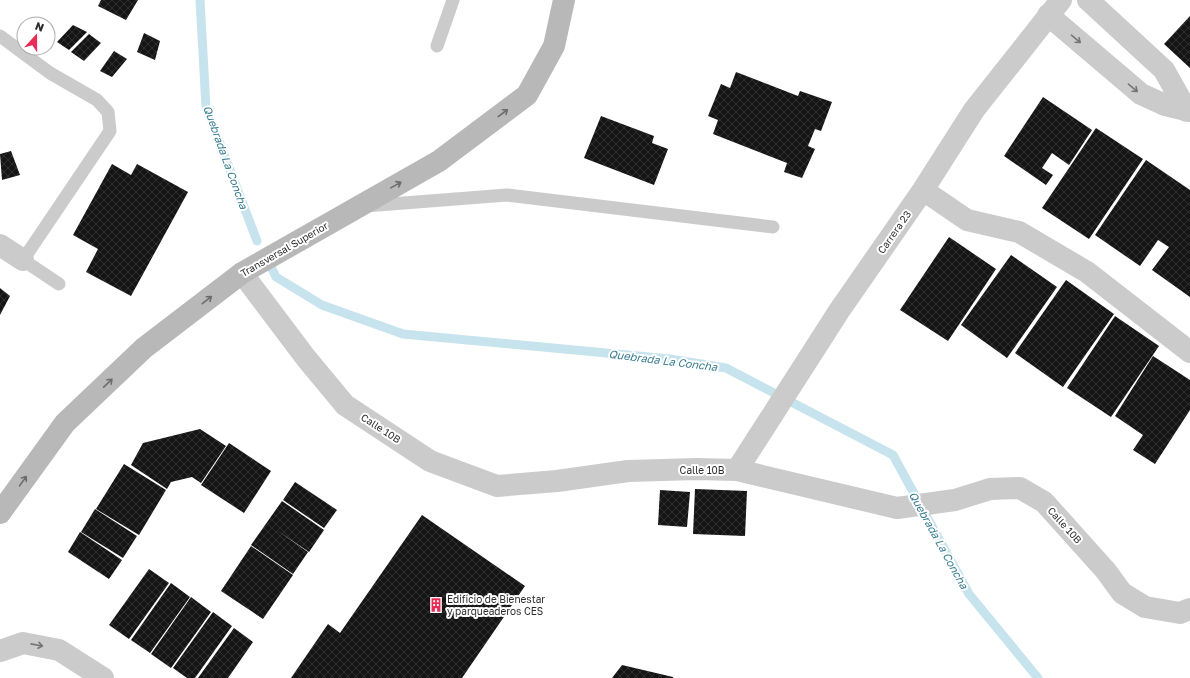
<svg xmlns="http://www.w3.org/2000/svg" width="1190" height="678" font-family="'Golos Text',sans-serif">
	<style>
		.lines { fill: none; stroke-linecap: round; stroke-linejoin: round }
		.stream { stroke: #c7e3ed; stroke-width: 9 }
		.building { fill: url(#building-cross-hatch) }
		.lane { stroke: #cbcbcb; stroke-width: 13 }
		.street { stroke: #cbcbcb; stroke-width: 22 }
		.secondary { stroke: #b8b8b8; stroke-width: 22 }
		.oneway { stroke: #757575 }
		.oneway2 { stroke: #6c6c6c }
		.labels { text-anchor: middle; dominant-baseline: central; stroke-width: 4; stroke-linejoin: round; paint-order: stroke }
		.street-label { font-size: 10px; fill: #2e2e2e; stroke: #fff }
		.poi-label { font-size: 10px; fill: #2e2e2e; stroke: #fff; text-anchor: start }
		.water-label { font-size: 11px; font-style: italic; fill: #3a7d93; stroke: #fff }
	</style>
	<defs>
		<pattern id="building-cross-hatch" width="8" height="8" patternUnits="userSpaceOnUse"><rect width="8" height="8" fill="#151515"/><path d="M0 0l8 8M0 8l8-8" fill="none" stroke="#2f2f2f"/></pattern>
	</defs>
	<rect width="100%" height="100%" fill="#fff"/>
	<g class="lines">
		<!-- stream -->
		<path class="stream" d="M 200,0 L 206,107 L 257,241
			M 267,259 L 276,277 L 322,305 L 403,334 L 670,359 L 726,368 L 893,455 L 969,594 L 1038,678"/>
	</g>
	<!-- building -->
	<path class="building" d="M 101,0 L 138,0 L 126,20 L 98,6 Z
		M 1190,16 L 1190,68 L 1164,44 Z
		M 73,25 L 87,32 L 69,50 L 57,42 Z
		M 144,33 L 160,41 L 155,60 L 137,52 Z
		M 89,34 L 101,43 L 84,61 L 71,52 Z
		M 114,51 L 127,59 L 112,77 L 100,71 Z
		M 736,72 L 798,96 L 800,91 L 832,102 L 821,131 L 815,129 L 808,146 L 815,149 L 802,178 L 784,172 L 787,163 L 713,134 L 718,120 L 708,116 L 721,84 L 730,88 Z
		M 1043,97 L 1092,130 L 1069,165 L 1052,153 L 1042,168 L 1053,175 L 1046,185 L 1004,156 Z
		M 601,116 L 654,136 L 652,143 L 668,149 L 654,185 L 584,158 Z
		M 1096,128 L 1143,159 L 1089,239 L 1042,208 Z
		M 11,151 L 20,175 L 2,180 L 0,154 Z
		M 1146,160 L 1190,190 L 1190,297 L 1152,270 L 1169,247 L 1158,240 L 1140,266 L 1095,235 Z
		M 112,164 L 131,175 L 137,164 L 188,192 L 131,296 L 86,272 L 98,249 L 73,235 Z
		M 949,237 L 996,269 L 948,341 L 900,310 Z
		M 1011,255 L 1057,287 L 1007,358 L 961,325 Z
		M 1066,280 L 1114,314 L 1063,387 L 1015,353 Z
		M 0,288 L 10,296 L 0,315 Z
		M 1115,316 L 1159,346 L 1111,417 L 1067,388 Z
		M 1153,356 L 1190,380 L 1190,410 L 1155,464 L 1133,450 L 1143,435 L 1115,416 Z
		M 200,429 L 226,446 L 201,483 L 192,477 L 171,482 L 167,489 L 131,465 L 143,443 Z
		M 229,443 L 271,471 L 244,513 L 201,485 Z
		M 124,464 L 166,490 L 139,535 L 96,509 Z
		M 295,482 L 337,510 L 324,528 L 283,500 Z
		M 695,489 L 747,491 L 745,536 L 693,534 Z
		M 660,490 L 690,492 L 687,527 L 658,525 Z
		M 282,501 L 324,530 L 309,552 L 275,529 L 308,552 L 293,574 L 251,545 Z
		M 95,509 L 137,536 L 123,558 L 81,532 Z
		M 422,515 L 525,586 L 462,678 L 291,678 L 328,624 L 340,633 Z
		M 80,532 L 122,560 L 109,579 L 68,552 Z
		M 251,546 L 293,575 L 263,619 L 221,591 Z
		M 149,569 L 169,583 L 129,639 L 109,625 Z
		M 171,583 L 190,597 L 150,653 L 131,640 Z
		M 191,597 L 211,612 L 171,668 L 151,654 Z
		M 213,612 L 232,626 L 195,678 L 187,678 L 173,668 Z
		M 234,628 L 253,642 L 228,678 L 198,678 Z
		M 622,665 L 673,677 L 673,678 L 612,678 Z"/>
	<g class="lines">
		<!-- lane -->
		<path class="lane" d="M 0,36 L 50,73 L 97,100 L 108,112 L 110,131 L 23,260 L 59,284
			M 437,46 L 453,0
			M 365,206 L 507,195 L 773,227"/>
		<!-- street -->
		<path class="street" d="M 1088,0 L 1164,70 L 1187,111
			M 1048,15 L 1141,94 L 1165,105 L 1190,111
			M 923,190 L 967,220 L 1019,232 L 1087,272 L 1190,352
			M 0,245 L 23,260
			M 242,273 L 306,358 L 345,405 L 430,461 L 497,486 L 557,481 L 628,471 L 697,469 L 737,470 L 897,508 L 955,500 L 990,489 L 1020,488 L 1044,502 L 1106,571 L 1122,593 L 1145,607 L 1180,613 L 1190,609
			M 737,470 L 839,311 L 923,190 L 974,110 L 1061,0
			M 0,651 L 23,643 L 59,650 L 103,678"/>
		<!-- secondary -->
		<path class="secondary" d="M 0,513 L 65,423 L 144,348 L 242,273 L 439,161 L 527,95 L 554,46 L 564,0"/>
	</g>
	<!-- one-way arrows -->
	<defs><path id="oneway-shaft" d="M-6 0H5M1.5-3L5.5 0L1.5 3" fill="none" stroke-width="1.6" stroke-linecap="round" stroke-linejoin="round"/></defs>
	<g class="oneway">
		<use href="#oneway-shaft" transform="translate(1076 39) rotate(40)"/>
		<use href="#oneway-shaft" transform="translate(1133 88) rotate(40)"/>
		<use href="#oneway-shaft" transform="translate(37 645) rotate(11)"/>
	</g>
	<g class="oneway2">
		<use href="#oneway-shaft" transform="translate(503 113) rotate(-37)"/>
		<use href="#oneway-shaft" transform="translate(396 185) rotate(-29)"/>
		<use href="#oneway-shaft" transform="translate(207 300) rotate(-38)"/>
		<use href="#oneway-shaft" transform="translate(108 383) rotate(-44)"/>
		<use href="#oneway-shaft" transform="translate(23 481) rotate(-54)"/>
	</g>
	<!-- icons -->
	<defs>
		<symbol id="building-bare" viewBox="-9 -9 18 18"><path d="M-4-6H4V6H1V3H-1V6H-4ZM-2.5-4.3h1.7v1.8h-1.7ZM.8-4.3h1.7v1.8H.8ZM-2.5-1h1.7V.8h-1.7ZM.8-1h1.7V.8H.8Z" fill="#ea2b55" stroke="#fff" stroke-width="2.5" paint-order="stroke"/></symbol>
	</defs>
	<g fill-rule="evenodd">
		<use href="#building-bare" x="426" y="595" width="20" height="20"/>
	</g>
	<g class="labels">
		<!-- street labels -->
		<g class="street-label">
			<text transform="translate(894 232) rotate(-55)">Carrera 23</text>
			<text transform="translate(284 249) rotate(-30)">Transversal Superior</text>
			<text transform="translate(381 428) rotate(33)">Calle 10B</text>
			<text x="702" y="470">Calle 10B</text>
			<text transform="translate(1065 525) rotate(48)">Calle 10B</text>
		</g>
		<!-- poi labels -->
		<g class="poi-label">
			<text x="447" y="599">Edificio de Bienestar<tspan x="447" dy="12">y parqueaderos CES</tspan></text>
		</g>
		<!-- water labels -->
		<g class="water-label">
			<text transform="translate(226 157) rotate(70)">Quebrada La Concha</text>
			<text transform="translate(663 360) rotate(7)">Quebrada La Concha</text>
			<text transform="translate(939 540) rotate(61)">Quebrada La Concha</text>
		</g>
	</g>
	<!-- north arrow -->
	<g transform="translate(36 36) rotate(21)"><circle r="19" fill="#ffffff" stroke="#ababab"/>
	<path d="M0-3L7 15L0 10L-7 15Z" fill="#ea2b55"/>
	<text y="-6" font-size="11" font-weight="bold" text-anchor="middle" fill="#2e2e2e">N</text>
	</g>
</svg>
